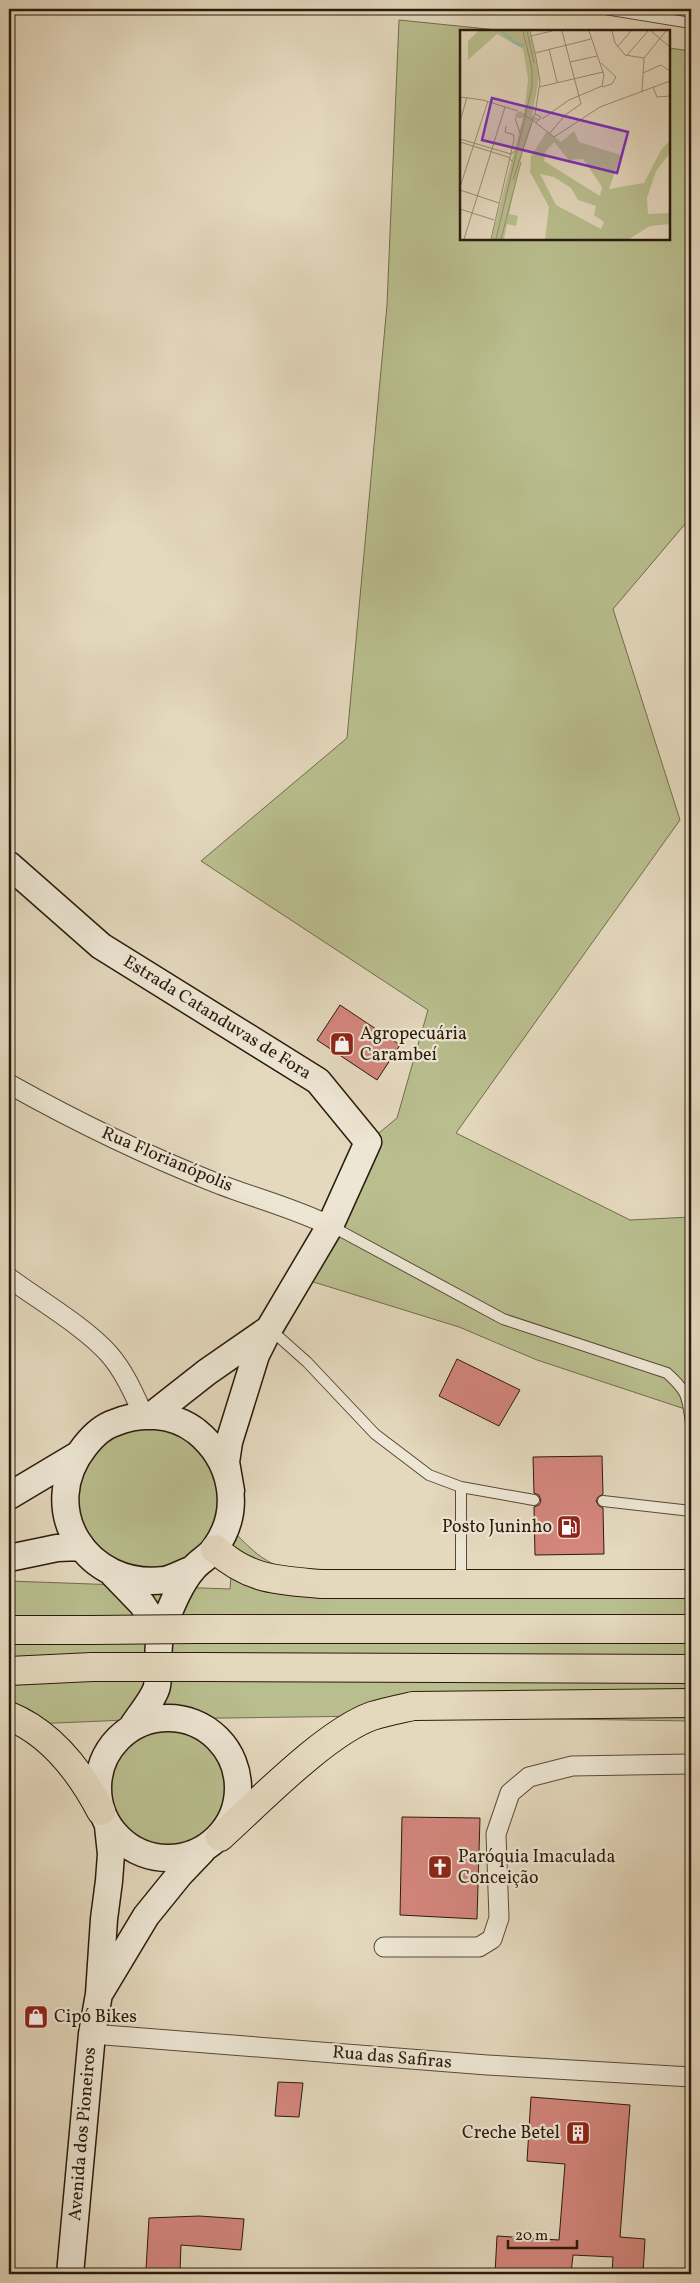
<svg xmlns="http://www.w3.org/2000/svg" width="700" height="2283" font-family="Vollkorn,serif">
	<style>
		.green { fill: #b9be8e; stroke: #726c4d }
		.building { fill: #d4867d; stroke: #2b1a0c }
		.lines { fill: none; stroke-linecap: round; stroke-linejoin: round }
		.lane-casing { stroke: #594a38; stroke-width: 12 }
		.street-casing { stroke: #594a38; stroke-width: 21 }
		.secondary-casing { stroke: #2b1a0c; stroke-width: 29 }
		.highway-casing { stroke: #2b1a0c; stroke-width: 30 }
		.lane { stroke: #ede6d4; stroke-width: 10 }
		.street { stroke: #ede6d4; stroke-width: 19 }
		.secondary { stroke: #ede6d4; stroke-width: 26 }
		.highway { stroke: #e4d8bd; stroke-width: 28 }
		.highway-bridge-casing { stroke: #2b1a0c; stroke-width: 30; stroke-linecap: butt }
		.highway-bridge { stroke: #e4d8bd; stroke-width: 28 }
		.labels { text-anchor: middle; dominant-baseline: central; stroke-width: 4.5; stroke-linejoin: round; paint-order: stroke }
		.street-label { font-size: 18px; fill: #2b1a0c; stroke: #ede6d4 }
		.poi-label { font-size: 18px; fill: #2b1a0c; stroke: #ede6d4; text-anchor: start }
		.inset-river { fill: none; stroke: #95bab0; stroke-width: 2.5 }
		.inset-road { fill: none; stroke: #9a8c76; stroke-width: 1 }
		.view { fill: #7b2cbf; fill-opacity: 0.15; stroke: #7b2cbf; stroke-width: 2.5 }
		.inset-edge { fill: none; stroke: #2b1a0c; stroke-width: 2.5 }
	</style>
	<rect width="100%" height="100%" fill="#e4d8bd"/>
	<filter id="stains"><feTurbulence type="fractalNoise" baseFrequency=".004" numOctaves="4"/><feColorMatrix values="0 0 0 0 .2 0 0 0 0 .09 0 0 0 0 .02 0 0 0 .5 -.17"/></filter>
	<radialGradient id="worn" r=".72"><stop offset=".6" stop-color="#630" stop-opacity="0"/><stop offset="1" stop-color="#630" stop-opacity=".3"/></radialGradient>
	<!-- green -->
	<path class="green" d="M 399,20 L 507,31 L 461,31 L 461,239 L 669,239 L 669,48 L 691,51 L 691,517 L 613,609 L 680,820 L 456,1133 L 630,1220 L 691,1217 L 691,1411 L 537,1360 L 459,1327 L 307,1280 L 368,1142 L 397,1118 L 428,1010 L 201,861 L 347,738 L 387,305 Z
		M 127,1422 L 191,1431 L 231,1491 L 192,1566 L 126,1576 L 85,1545 L 70,1482 L 79,1457 Z
		M 234,1532 C 254,1552 265,1564 294,1571 L 691,1584 L 691,1721 L 371,1716 L 150,1719 L 9,1725 L 9,1581 L 230,1589 Z
		M102 1788a66 66 0 1 1 132 0a66 66 0 1 1-132 0Z"/>
	<!-- building -->
	<path class="building" d="M 340,1005 L 400,1045 L 377,1080 L 317,1040 Z
		M 457,1359 L 520,1390 L 499,1426 L 439,1396 Z
		M 602,1456 L 603,1494 L 598,1497 L 596,1501 L 599,1506 L 603,1508 L 604,1554 L 535,1555 L 534,1507 L 539,1505 L 541,1501 L 539,1495 L 534,1493 L 533,1457 Z
		M 402,1817 L 480,1818 L 477,1919 L 400,1915 Z
		M 278,2082 L 303,2083 L 299,2117 L 275,2116 Z
		M 531,2097 L 630,2105 L 620,2237 L 645,2239 L 643,2274 L 612,2274 L 613,2257 L 573,2255 L 571,2274 L 495,2274 L 497,2236 L 559,2240 L 565,2164 L 527,2161 Z
		M 199,2216 L 244,2219 L 241,2250 L 181,2245 L 180,2271 L 146,2269 L 149,2218 Z"/>
	<g class="lines">
		<defs>
			<path id="lane" d="M 605,9 L 691,23
				M 331,1226 L 503,1319 L 667,1373 C 688,1392 687,1396 691,1423
				M 271,1330 L 307,1362 L 375,1434 L 429,1475 L 461,1487 L 534,1500
				M 461,1487 L 461,1583
				M 603,1501 L 691,1511"/>
			<path id="street" d="M 9,1084 C 75,1121 145,1155 216,1183 C 254,1198 294,1208 330,1226
				M 9,1278 C 39,1300 85,1327 109,1354 C 124,1371 134,1394 143,1414
				M 384,1947 L 479,1947 L 492,1939 L 499,1918 L 496,1834 L 510,1793 L 529,1777 L 572,1766 L 691,1764
				M 92,2034 L 487,2065 L 691,2077"/>
			<path id="secondary" d="M 9,865 L 101,946 L 318,1081 L 368,1142 L 330,1226 L 269,1329 L 256,1355 L 229,1442 L 226,1462 L 231,1491
				M 151,1416 L 207,1372 L 269,1329
				M 9,1496 L 76,1456
				M 9,1558 L 57,1548 L 81,1547
				M 113,1574 L 142,1604 L 160,1632
				M98 1788a70 70 0 1 1 140 0a70 70 0 1 1-140 0Z
				M 132,1727 C 138,1717 155,1697 157,1686 C 160,1669 156,1644 162,1629 C 170,1610 179,1585 193,1569 C 199,1561 209,1557 215,1548 C 243,1509 232,1460 196,1431 C 172,1413 141,1412 114,1423 C 102,1427 92,1437 85,1446 C 35,1509 87,1590 165,1580 C 174,1578 184,1572 193,1569
				M 101,1991 L 146,1916 L 180,1874 L 202,1851
				M 70,2274 L 92,2034 L 99,1994 L 104,1919 L 109,1881 L 111,1854 L 108,1826"/>
			<path id="highway" d="M 215,1549 C 249,1580 277,1580 321,1584 L 691,1584
				M 197,1629 L 691,1629
				M 9,1630 L 92,1630
				M 200,1667 L 691,1669
				M 9,1671 L 92,1667
				M 9,1716 C 51,1733 80,1771 101,1811
				M 220,1837 C 259,1802 325,1733 372,1716 C 385,1712 400,1709 413,1706 L 691,1703"/>
		</defs>
		<!-- lane casing -->
		<use href="#lane" class="lane-casing"/>
		<!-- street casing -->
		<use href="#street" class="street-casing"/>
		<!-- secondary casing -->
		<use href="#secondary" class="secondary-casing"/>
		<!-- highway casing -->
		<use href="#highway" class="highway-casing"/>
		<!-- lane -->
		<use href="#lane" class="lane"/>
		<!-- street -->
		<use href="#street" class="street"/>
		<!-- secondary -->
		<use href="#secondary" class="secondary"/>
		<!-- highway -->
		<use href="#highway" class="highway"/>
		<defs>
			<path id="highway-bridge" d="M 92,1630 L 197,1629
				M 92,1667 L 200,1667"/>
		</defs>
		<!-- highway-bridge casing -->
		<use href="#highway-bridge" class="highway-bridge-casing"/>
		<!-- highway-bridge -->
		<use href="#highway-bridge" class="highway-bridge"/>
	</g>
	<!-- icons -->
	<defs>
		<symbol id="shop-square" viewBox="-11 -11 22 22"><rect x="-9" y="-9" width="18" height="18" rx="4" fill="#8f2418" stroke="#ede6d4"/><path d="M-5-2.5h2.3a2.7 3.5 0 0 1 5.4 0H5L5.5 6h-11ZM-1.5-2.5h3a1.5 2.3 0 0 0-3 0Z" fill="#fff"/></symbol>
		<symbol id="fuel-square" viewBox="-11 -11 22 22"><rect x="-9" y="-9" width="18" height="18" rx="4" fill="#8f2418" stroke="#ede6d4"/><path d="M-5.5-6h7V0h2V4h1.3V-2.5L3-4.5l.8-.8L6-3V5H2.5V1h-1V6h-7ZM-4.2-4.7v3.2H.2V-4.7Z" fill="#fff"/></symbol>
		<symbol id="church-square" viewBox="-11 -11 22 22"><rect x="-9" y="-9" width="18" height="18" rx="4" fill="#8f2418" stroke="#ede6d4"/><path d="M-1.2-6h2.4v3.5h3.3v2.4h-3.3V6h-2.4V-.1h-3.3v-2.4h3.3Z" fill="#fff"/></symbol>
		<symbol id="building-square" viewBox="-11 -11 22 22"><rect x="-9" y="-9" width="18" height="18" rx="4" fill="#8f2418" stroke="#ede6d4"/><path d="M-4-6H4V6H1V3H-1V6H-4ZM-2.5-4.3h1.7v1.8h-1.7ZM.8-4.3h1.7v1.8H.8ZM-2.5-1h1.7V.8h-1.7ZM.8-1h1.7V.8H.8Z" fill="#fff"/></symbol>
	</defs>
	<g fill-rule="evenodd">
		<use href="#shop-square" x="328" y="1030" width="28" height="28"/>
		<use href="#fuel-square" x="555" y="1513" width="28" height="28"/>
		<use href="#church-square" x="426" y="1853" width="28" height="28"/>
		<use href="#shop-square" x="22" y="2003" width="28" height="28"/>
		<use href="#building-square" x="564" y="2119" width="28" height="28"/>
	</g>
	<g class="labels">
		<!-- street labels -->
		<g class="street-label">
			<text transform="translate(217 1018) rotate(32)">Estrada Catanduvas de Fora</text>
			<text transform="translate(167 1160) rotate(23)">Rua Florianópolis</text>
			<text transform="translate(392 2058) rotate(5)">Rua das Safiras</text>
			<text transform="translate(83 2134) rotate(-85)">Avenida dos Pioneiros</text>
		</g>
		<!-- poi labels -->
		<g class="poi-label">
			<text x="360" y="1034">Agropecuária<tspan x="360" dy="21">Carambeí</tspan></text>
			<text x="552" y="1527" text-anchor="end">Posto Juninho</text>
			<text x="458" y="1857">Paróquia Imaculada<tspan x="458" dy="21">Conceição</tspan></text>
			<text x="54" y="2017">Cipó Bikes</text>
			<text x="560" y="2133" text-anchor="end">Creche Betel</text>
		</g>
	</g>
	<!-- overview -->
	<g transform="translate(460 30)">
		<rect width="210" height="210" fill="#e4d8bd"/>
		<path d="M 18,1 L 70,1 L 79,47 L 72,86 L 81,90 L 73,91 L 62,124 L 49,184 L 58,186 L 56,196 L 47,194 L 44,209 L 31,209 L 63,88 L 56,88 L 55,84 L 60,81 L 64,84 L 68,49 L 63,19 L 37,4 L 8,30 L 8,11 ZM 87,101 L 101,112 L 114,101 L 119,112 L 161,125 L 149,159 L 184,153 L 201,120 L 210,110 L 210,123 L 196,141 L 187,168 L 188,184 L 210,183 L 210,194 L 190,196 L 169,209 L 85,209 L 89,177 L 70,142 L 71,126 ZM 94,112 L 109,130 L 123,129 L 142,157 L 140,166 L 84,131 L 86,121 ZM 80,144 L 94,147 L 111,158 L 118,170 L 136,176 L 134,185 L 144,192 L 141,199 L 96,175 Z" fill="#b9be8e" fill-rule="evenodd"/>
		<path class="inset-river" d="M 42,1 L 55,13 L 64,16"/>
		<path class="inset-road" d="M 67,1 L 74,33M 70,1 L 76,28M 152,1 L 155,13 L 165,25 L 184,28M 191,1 L 210,17M 71,6 L 92,1M 157,17 L 171,1M 89,19 L 97,52M 75,23 L 131,9M 167,25 L 188,1M 110,32 L 137,26M 141,33 L 156,47 L 152,54 L 142,57M 183,43 L 201,35 L 210,41M 79,57 L 143,42M 193,57 L 197,67 L 210,66M 182,62 L 184,28 L 206,1M 0,67 L 23,70 L 58,81M 63,84 L 76,93 L 81,87 L 75,84 L 72,90M 75,84 L 80,51 L 76,28M 55,88 L 60,103M 82,89 L 109,70 L 142,56 L 144,45 L 129,1M 0,92 L 7,67M 76,93 L 94,107 L 140,77 L 210,51M 90,103 L 105,85 L 121,74 L 102,1M 0,109 L 51,124 L 55,121M 0,112 L 48,127 L 53,132M 53,150 L 72,92M 0,157 L 28,71M 0,160 L 39,173M 0,179 L 34,190M 4,209 L 45,77M 31,209 L 54,110 L 54,105 L 45,102 L 46,96M 36,209 L 72,57 L 72,39 L 63,1M 41,209 L 61,132"/>
		<path class="view" d="M 32,68 L 168,102 L 157,143 L 22,110 Z"/>
		<rect width="210" height="210" class="inset-edge"/>
	</g>
	<!-- margin -->
	<rect width="700" height="2283" fill="none" stroke="#e4d8bd" stroke-width="30"/>
	<rect x="10" y="10" width="680" height="2263" fill="none" stroke="#2b1a0c" stroke-width="2.5"/>
	<rect x="15" y="15" width="670" height="2253" fill="none" stroke="#2b1a0c"/>
	<!-- scale -->
	<path d="M508 2240v8h69v-8" fill="none" stroke="#2b1a0c" stroke-width="2.5"/>
	<text x="515" y="2240" font-size="15" fill="#2b1a0c" stroke="#ede6d4" stroke-width="4" paint-order="stroke">20 m</text>
	<rect width="100%" height="100%" filter="url(#stains)"/>
	<rect width="100%" height="100%" fill="url(#worn)"/>
</svg>
